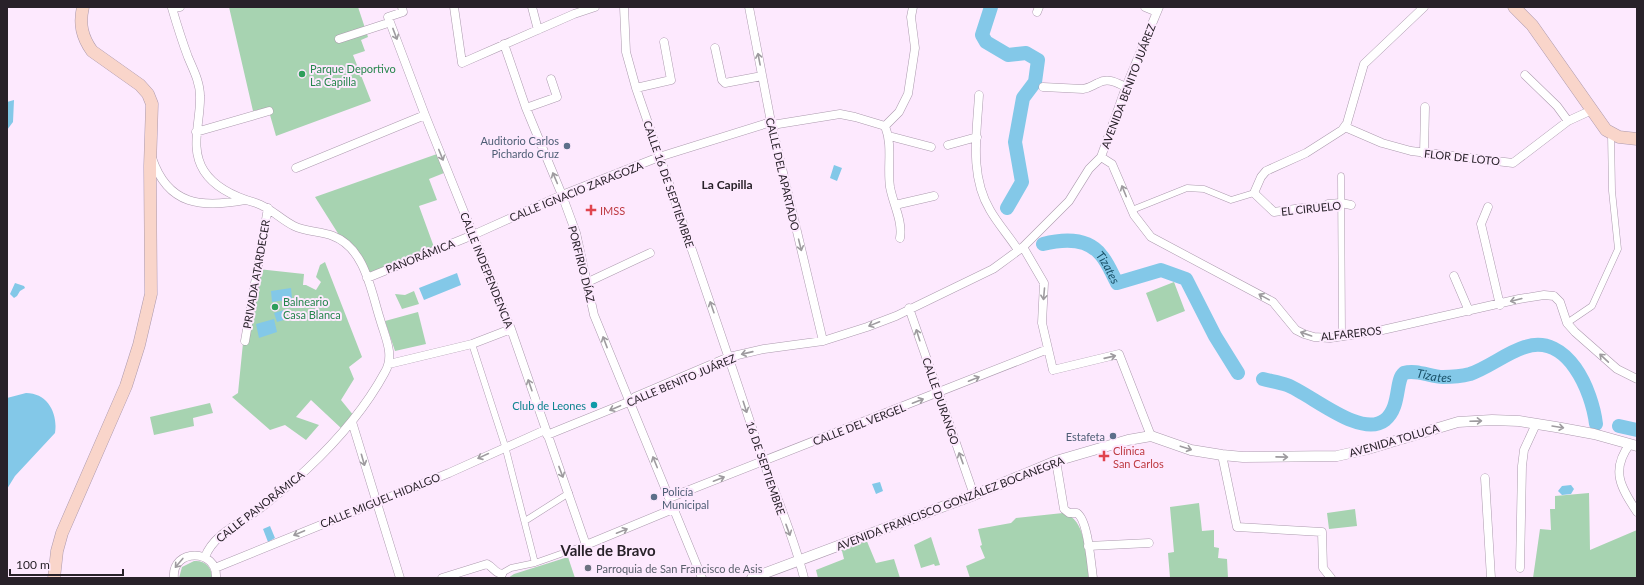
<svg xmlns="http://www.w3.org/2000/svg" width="1644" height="585" font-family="Lato,sans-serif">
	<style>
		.green { fill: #a7d3b1 }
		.water { fill: #83c8e8 }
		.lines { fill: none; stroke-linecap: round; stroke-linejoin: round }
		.river { stroke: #83c8e8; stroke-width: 14 }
		.pedestrian-casing { stroke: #ac9aae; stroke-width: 7 }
		.minor-casing { stroke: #ac9aae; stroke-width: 9 }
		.tertiary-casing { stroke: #ac9aae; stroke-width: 11 }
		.secondary-casing { stroke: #ac9aae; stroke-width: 13 }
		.pedestrian { stroke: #fff; stroke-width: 6 }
		.minor { stroke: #fff; stroke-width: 8 }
		.tertiary { stroke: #fff; stroke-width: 10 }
		.secondary { stroke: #f9d5ca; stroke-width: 12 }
		.oneway { stroke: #9e9b9f }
		.leisure-dot { fill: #2e9e5b; stroke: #fde9fe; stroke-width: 1.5 }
		.service-dot { fill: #5c6f8a; stroke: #fde9fe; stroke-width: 1.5 }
		.health-dot { fill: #e0444e; stroke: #fde9fe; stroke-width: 1.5 }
		.culture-dot { fill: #0f9aa8; stroke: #fde9fe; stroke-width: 1.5 }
		.worship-dot { fill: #6b7280; stroke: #fde9fe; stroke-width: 1.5 }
		.labels { text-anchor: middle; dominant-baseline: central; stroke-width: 4; stroke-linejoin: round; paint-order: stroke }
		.leisure-label { font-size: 11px; fill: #27864d; stroke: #fde9fe; text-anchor: start }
		.street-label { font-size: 11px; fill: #282129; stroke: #fde9fe }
		.service-label { font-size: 11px; fill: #4e5e75; stroke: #fde9fe; text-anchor: end }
		.health-label { font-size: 11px; fill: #be3a42; stroke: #fde9fe; text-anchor: start }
		.culture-label { font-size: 11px; fill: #0d838f; stroke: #fde9fe; text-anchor: end }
		.worship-label { font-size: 11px; fill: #5b616d; stroke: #fde9fe; text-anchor: start }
		.neighbourhood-label { font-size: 12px; font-weight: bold; fill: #282129; stroke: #fde9fe }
		.water-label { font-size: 12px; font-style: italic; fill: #184f66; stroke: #fde9fe }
		.district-label { font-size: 15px; font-weight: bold; fill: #282129; stroke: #fde9fe }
	</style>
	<rect width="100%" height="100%" fill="#fde9fe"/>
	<!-- green -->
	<path class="green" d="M 229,7 L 358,7 L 368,37 L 361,40 L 365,51 L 353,55 L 371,101 L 276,136 L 268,108 L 253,111 Z
		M 437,154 L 444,173 L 429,179 L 437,200 L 419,206 L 434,247 L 370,273 L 339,235 L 315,197 Z
		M 325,262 L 362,357 L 349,367 L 354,379 L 341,400 L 354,416 L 342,429 L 311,400 L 296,417 L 319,425 L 306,440 L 285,425 L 270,430 L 232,397 L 238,393 L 244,333 L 258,269 L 304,274 L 303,285 L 306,285 L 316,290 L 321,282 L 316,277 L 320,265 Z
		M 1174,282 L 1185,311 L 1157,322 L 1146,293 Z
		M 414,291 L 419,304 L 402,309 L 395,294 L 405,295 Z
		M 418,312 L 426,344 L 395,351 L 385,321 Z
		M 210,403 L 213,413 L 193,418 L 194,426 L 154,435 L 150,417 Z
		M 1589,493 L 1590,550 L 1637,530 L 1637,578 L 1533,578 L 1540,529 L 1551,530 L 1550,509 L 1555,509 L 1555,496 Z
		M 1199,503 L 1202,531 L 1214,530 L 1214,547 L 1219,548 L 1218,558 L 1227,559 L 1228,578 L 1170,578 L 1168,553 L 1174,552 L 1170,507 Z
		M 1355,509 L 1357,526 L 1329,529 L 1327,513 Z
		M 1063,513 C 1087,518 1086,559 1089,578 L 970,578 L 966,566 L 985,558 L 980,546 L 982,545 L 978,529 L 1011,523 L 1016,518 Z
		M 931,537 L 940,565 L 935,566 L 934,564 L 921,568 L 914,545 Z
		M 866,539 L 876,563 L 894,559 L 900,578 L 818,578 L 816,570 L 844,559 L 841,547 Z
		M 568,557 L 575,578 L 508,578 L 514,574 Z
		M 194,561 C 205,560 212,567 212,578 L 179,578 L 182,567 Z"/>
	<!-- water -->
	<path class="water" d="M 14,100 L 13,122 L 7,130 L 7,102 Z
		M 834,165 L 842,168 L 837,181 L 830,178 Z
		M 457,273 L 461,285 L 424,300 L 419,288 Z
		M 15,283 L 24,286 L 25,288 L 20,291 L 17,296 L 14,298 L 10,294 Z
		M 291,288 L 292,299 L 272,302 L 271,291 Z
		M 284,310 L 287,319 L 277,322 L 274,313 Z
		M 274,319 L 277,332 L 259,338 L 256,324 Z
		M 26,393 C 48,393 58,414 55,433 L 15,476 L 7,489 L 7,398 Z
		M 880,482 L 883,491 L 876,494 L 872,484 Z
		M 1571,485 L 1574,489 L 1571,494 L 1562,495 L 1558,491 L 1562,486 Z
		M 270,526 L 275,538 L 268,542 L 263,529 Z"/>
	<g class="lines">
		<!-- river -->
		<g class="river">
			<path d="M 991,7 L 982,35 L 986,42 L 1008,55 L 1026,53 L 1038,60 L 1035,82 L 1023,98 L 1015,142 L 1022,182 L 1007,208"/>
			<path id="s1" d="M 1043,244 C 1063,239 1087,237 1101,255 C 1108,263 1112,274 1117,283 L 1161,270 L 1186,279 L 1215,336 L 1238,373"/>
			<path id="s2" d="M 1263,379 C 1270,381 1279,382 1287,385 C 1311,394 1361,439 1385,420 C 1401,407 1395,380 1404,373 C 1416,369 1431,377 1443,377 C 1451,377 1462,376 1470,374 C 1488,368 1506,353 1525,347 C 1568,333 1592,391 1596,424"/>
			<path d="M 1619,426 L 1637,430"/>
		</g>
		<defs>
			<path id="pedestrian" d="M 1341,176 L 1342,336
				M 1132,210 L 1187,188 L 1204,189 L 1231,200 L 1254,193
				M 1567,323 L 1592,306 L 1618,249 L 1612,191 L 1611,134
				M 472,344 L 505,446 L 535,563
				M 525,521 L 569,493
				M 501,578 L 504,572 L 511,568 L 535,563 L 586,545"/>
			<path id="minor" d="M 180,7 L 172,8 C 177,25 182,41 188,57 C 193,69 200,82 200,96 C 201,121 189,148 204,171 C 215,188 238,198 256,203 C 271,208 280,219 294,226 C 306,232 320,231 333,236 C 365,248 371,291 380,319 C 385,337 395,355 385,372 C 365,409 338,440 307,469 C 293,482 277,495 262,507 C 243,522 214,533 205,557
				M 402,7 L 403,12 L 388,17 L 425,115 L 511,329 L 586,545 L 673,509
				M 454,7 L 462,63 L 574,14 L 595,7
				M 532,7 L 538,30
				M 624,7 L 626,52 L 636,88 C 677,207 719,326 758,446 C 773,490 793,533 804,578
				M 749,7 L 771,122 L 823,341
				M 1145,7 L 1157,12
				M 1037,12 L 1039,7
				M 339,39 L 385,24
				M 504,44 L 526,108 L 562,195 L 576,233 L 594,315 L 702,578
				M 715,48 L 722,80 L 725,83 L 762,76
				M 1525,75 L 1557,106 L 1568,121
				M 1043,87 L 1083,89 C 1090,88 1093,85 1098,83 C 1108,77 1117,83 1126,87
				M 636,88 L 671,80 L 664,42
				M 979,95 C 977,132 969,175 990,210 C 998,224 1009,236 1018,250
				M 526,108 L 557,97 L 551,79
				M 772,125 L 840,114 L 855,117 L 885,126
				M 885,126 L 899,112 L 908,94 L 915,48 L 911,17 L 913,7
				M 885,126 C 893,146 887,166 890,187 C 893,204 903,221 900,238
				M 1345,127 L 1382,143 L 1411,151 L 1513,163 L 1568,121 L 1592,110
				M 196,132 L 269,111
				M 889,136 L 931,147
				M 948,145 L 977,137
				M 1424,154 L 1425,107
				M 1101,157 L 1112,164 L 1134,215 L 1151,237 L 1273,302 L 1296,330 L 1304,334 L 1314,337 L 1330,338 L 1378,331 L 1519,299 L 1544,295 L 1554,296 L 1560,302 L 1567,323 L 1575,332 L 1617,369 L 1637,379
				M 152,158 C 168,206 202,208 245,200
				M 296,168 L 425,115
				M 895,205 L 934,196
				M 1351,205 L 1341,203 L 1328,204 L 1323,207 L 1302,208 L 1274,212 L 1254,193 L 1261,177 L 1266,171 L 1306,153 L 1342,130 L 1347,123 L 1364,64 L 1424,7
				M 1488,207 L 1481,224 L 1500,305
				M 1023,247 L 1044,283 L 1042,323 L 1053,370 L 1119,354 L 1151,436
				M 1454,276 L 1469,311
				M 367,278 L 473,235 L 562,195 L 659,157 L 771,122
				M 588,282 L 650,253
				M 909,308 L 974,495
				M 245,341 L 268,208
				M 389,364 L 472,344 L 511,329
				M 352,422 L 400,578
				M 547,435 L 626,403 L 635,397 L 729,357 L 764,349 L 823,341 L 867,327 L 896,316 L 993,269 L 1023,247 L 1069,201 L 1089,169 L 1101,157 L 1126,87 L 1159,7
				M 1630,444 C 1610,470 1621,488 1637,512
				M 1222,455 L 1237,527 L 1322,532 L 1323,568 L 1331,578
				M 1056,461 L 1064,509 L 1069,513 L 1077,513 C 1088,520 1091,564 1093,578
				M 1485,478 L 1491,578
				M 669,498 L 1048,349
				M 1088,546 L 1149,543
				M 215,568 L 449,473 L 545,430
				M 1520,568 L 1522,466 L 1524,450 L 1536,424
				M 174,578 C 171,548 218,548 216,578
				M 442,578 L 487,564 C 493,567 495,573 502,574"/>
			<path id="tertiary" d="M 752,578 L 974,495 L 1056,461 L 1128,440 L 1151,436 L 1191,450 L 1222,455 L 1243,457 L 1337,456 L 1368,449 L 1458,422 L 1492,420 L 1519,421 L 1556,427 L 1594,434 L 1637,446"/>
			<path id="secondary" d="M 1514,7 L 1532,25 L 1606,130 L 1619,137 L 1637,139
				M 54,578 L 57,551 L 62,533 L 126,386 L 139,345 L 151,294 L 150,166 L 152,104 L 148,94 L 140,85 L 92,51 C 82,37 79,24 83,7"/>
		</defs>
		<!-- pedestrian casing -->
		<use href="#pedestrian" class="pedestrian-casing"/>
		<!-- minor casing -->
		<use href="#minor" class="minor-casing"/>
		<!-- tertiary casing -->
		<use href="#tertiary" class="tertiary-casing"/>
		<!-- secondary casing -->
		<use href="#secondary" class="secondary-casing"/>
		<!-- pedestrian -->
		<use href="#pedestrian" class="pedestrian"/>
		<!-- minor -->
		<use href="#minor" class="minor"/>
		<!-- tertiary -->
		<use href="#tertiary" class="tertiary"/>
		<!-- secondary -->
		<use href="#secondary" class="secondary"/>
	</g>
	<!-- one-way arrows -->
	<defs><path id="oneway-shaft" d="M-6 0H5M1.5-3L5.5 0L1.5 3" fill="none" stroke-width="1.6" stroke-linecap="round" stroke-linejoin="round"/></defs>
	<g class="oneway">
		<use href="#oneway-shaft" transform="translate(395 34) rotate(69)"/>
		<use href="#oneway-shaft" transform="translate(759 59) rotate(-101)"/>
		<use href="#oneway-shaft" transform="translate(441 155) rotate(68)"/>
		<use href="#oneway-shaft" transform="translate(555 178) rotate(-113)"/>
		<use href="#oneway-shaft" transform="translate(1124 191) rotate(-112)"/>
		<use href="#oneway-shaft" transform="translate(800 245) rotate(76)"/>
		<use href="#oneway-shaft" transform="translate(1044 294) rotate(95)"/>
		<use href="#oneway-shaft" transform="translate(1264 297) rotate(-151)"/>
		<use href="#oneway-shaft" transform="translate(1516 300) rotate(166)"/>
		<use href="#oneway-shaft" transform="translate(712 307) rotate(-109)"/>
		<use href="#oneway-shaft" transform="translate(874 324) rotate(158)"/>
		<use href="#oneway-shaft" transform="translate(1306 334) rotate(-161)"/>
		<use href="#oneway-shaft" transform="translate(918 335) rotate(-108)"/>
		<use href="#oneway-shaft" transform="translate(605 342) rotate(-111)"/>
		<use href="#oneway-shaft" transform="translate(747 353) rotate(167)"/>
		<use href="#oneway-shaft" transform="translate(1110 357) rotate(-13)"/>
		<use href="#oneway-shaft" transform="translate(1604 358) rotate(-137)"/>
		<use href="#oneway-shaft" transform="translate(974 379) rotate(-22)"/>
		<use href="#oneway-shaft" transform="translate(530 385) rotate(-109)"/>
		<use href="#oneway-shaft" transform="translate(918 401) rotate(-21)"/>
		<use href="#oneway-shaft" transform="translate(745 407) rotate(72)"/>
		<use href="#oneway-shaft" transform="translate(615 408) rotate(157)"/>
		<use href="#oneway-shaft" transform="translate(1476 421) rotate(-2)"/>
		<use href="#oneway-shaft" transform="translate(1558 427) rotate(9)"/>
		<use href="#oneway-shaft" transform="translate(1186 448) rotate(18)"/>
		<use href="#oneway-shaft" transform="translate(483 456) rotate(155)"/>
		<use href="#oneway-shaft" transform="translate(1282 457) rotate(1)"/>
		<use href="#oneway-shaft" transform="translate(961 458) rotate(-110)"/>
		<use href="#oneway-shaft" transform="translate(363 460) rotate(74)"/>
		<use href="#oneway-shaft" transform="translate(655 462) rotate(-112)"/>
		<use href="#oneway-shaft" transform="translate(561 472) rotate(69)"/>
		<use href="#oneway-shaft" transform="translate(719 479) rotate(-21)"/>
		<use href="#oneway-shaft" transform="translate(788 530) rotate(70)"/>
		<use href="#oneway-shaft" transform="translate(622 531) rotate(-22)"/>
		<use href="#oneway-shaft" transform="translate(299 533) rotate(157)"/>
		<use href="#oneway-shaft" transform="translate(179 563) rotate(130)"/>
	</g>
	<!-- markers -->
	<g class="leisure-dot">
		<circle cx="302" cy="74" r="4"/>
		<circle cx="275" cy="307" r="4"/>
	</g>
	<g class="service-dot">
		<circle cx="567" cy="146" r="4"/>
		<circle cx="1113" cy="436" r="4"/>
		<circle cx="654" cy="497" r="4"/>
	</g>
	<g class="health-dot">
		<path d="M589 204h4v4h4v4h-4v4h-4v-4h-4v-4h4z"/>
		<path d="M1102 450h4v4h4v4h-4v4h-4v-4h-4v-4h4z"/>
	</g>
	<circle class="culture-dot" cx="594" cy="405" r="4"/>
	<circle class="worship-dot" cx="588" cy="568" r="4"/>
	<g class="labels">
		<!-- leisure labels -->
		<g class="leisure-label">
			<text x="310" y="68">Parque Deportivo<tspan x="310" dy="13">La Capilla</tspan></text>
			<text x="283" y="301">Balneario<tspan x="283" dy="13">Casa Blanca</tspan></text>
		</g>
		<!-- street labels -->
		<g class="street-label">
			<text transform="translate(1128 86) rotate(-69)">AVENIDA BENITO JUÁREZ</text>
			<text transform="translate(1462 157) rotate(6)">FLOR DE LOTO</text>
			<text transform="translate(783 174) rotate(77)">CALLE DEL APARTADO</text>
			<text transform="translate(669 184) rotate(71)">CALLE 16 DE SEPTIEMBRE</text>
			<text transform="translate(576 191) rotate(-22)">CALLE IGNACIO ZARAGOZA</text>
			<text transform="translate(1311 208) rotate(-6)">EL CIRUELO</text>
			<text transform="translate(420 256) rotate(-22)">PANORÁMICA</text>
			<text transform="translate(582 264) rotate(76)">PORFIRIO DÍAZ</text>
			<text transform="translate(487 270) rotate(68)">CALLE INDEPENDENCIA</text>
			<text transform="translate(256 274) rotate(-80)">PRIVADA ATARDECER</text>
			<text transform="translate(1351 333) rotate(-6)">ALFAREROS</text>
			<text transform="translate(681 380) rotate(-23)">CALLE BENITO JUÁREZ</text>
			<text transform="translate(941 401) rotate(71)">CALLE DURANGO</text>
			<text transform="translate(859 424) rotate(-21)">CALLE DEL VERGEL</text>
			<text transform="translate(1394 440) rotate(-16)">AVENIDA TOLUCA</text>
			<text transform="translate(766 468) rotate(71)">16 DE SEPTIEMBRE</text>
			<text transform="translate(380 500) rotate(-22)">CALLE MIGUEL HIDALGO</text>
			<text transform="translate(950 503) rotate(-21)">AVENIDA FRANCISCO GONZÁLEZ BOCANEGRA</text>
			<text transform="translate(260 506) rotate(-38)">CALLE PANORÁMICA</text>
		</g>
		<!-- service labels -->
		<g class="service-label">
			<text x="559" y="140">Auditorio Carlos<tspan x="559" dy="13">Pichardo Cruz</tspan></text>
			<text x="1105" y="436">Estafeta</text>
			<text x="662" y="491" text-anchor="start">Policía<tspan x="662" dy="13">Municipal</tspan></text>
		</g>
		<!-- health labels -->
		<g class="health-label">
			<text x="600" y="210">IMSS</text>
			<text x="1113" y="450">Clínica<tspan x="1113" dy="13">San Carlos</tspan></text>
		</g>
		<!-- culture labels -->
		<g class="culture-label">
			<text x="586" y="405">Club de Leones</text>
		</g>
		<!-- worship labels -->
		<g class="worship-label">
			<text x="596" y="568">Parroquia de San Francisco de Asis</text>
		</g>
		<!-- neighbourhood labels -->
		<g class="neighbourhood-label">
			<text x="727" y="184">La Capilla</text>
		</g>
		<!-- water labels -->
		<g class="water-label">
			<text stroke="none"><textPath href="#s1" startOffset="77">Tizates</textPath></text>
			<text stroke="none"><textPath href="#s2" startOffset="216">Tizates</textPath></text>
		</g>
		<!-- district labels -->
		<g class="district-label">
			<text x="608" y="550">Valle de Bravo</text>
		</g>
	</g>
	<!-- border -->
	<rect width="1644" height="585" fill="none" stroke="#282129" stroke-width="16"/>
	<!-- scale -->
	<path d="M10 569v6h113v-6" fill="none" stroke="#282129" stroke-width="2"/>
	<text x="16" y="569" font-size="12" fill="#282129" stroke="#fde9fe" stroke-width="3" paint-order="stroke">100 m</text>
</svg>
